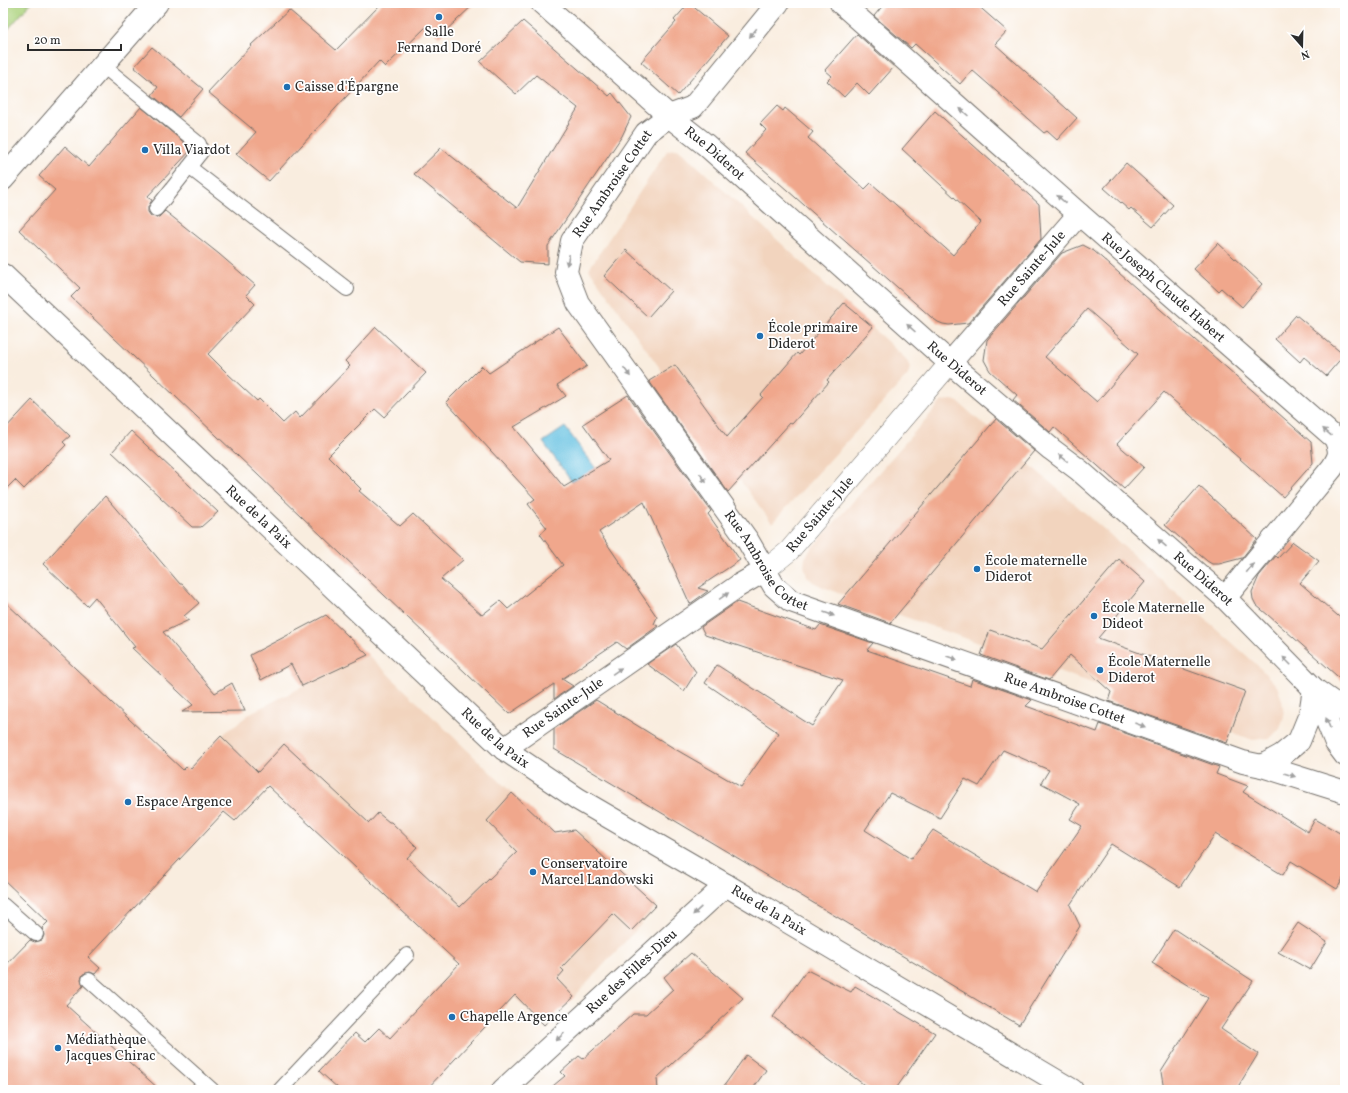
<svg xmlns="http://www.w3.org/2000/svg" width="1348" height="1093" font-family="Vollkorn,serif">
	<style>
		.built { fill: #f2d4be }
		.green { fill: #abd27c; stroke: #6b7e54 }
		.water { fill: #61bfe0; stroke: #467586 }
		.building { fill: #f0a78c; fill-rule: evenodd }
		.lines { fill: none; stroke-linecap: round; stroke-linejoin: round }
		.service-casing { stroke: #736f6a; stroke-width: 16 }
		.pedestrian-casing { stroke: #736f6a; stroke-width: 22 }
		.minor-casing { stroke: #736f6a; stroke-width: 24 }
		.secondary-casing { stroke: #736f6a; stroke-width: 24 }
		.service { stroke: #fff; stroke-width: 14 }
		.pedestrian { stroke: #fff; stroke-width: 21 }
		.minor { stroke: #fff; stroke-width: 22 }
		.secondary { stroke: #fff; stroke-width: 22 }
		.oneway { fill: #a0a0a0 }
		.poi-dot { fill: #1f6fb2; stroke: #fff; stroke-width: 1.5 }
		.labels { text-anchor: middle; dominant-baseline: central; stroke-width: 3.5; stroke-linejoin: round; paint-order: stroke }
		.poi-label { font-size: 14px; fill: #2b2b2b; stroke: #fff; text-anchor: start }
		.street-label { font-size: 14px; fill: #2b2b2b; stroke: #fff }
	</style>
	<rect width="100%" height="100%" fill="#fff"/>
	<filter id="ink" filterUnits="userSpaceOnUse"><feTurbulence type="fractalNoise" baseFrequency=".025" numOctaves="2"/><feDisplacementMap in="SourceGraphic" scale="8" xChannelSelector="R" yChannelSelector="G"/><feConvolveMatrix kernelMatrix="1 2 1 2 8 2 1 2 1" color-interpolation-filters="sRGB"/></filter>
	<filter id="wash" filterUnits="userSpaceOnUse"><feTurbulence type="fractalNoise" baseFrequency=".012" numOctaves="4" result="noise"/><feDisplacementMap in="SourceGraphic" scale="16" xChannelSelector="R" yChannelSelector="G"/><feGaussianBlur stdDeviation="0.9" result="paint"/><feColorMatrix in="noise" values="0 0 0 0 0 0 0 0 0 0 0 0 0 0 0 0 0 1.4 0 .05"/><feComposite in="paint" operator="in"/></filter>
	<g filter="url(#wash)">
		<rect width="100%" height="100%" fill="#f9eddf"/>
		<!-- built -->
		<path class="built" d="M 673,149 L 679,149 L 906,359 L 910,367 L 908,375 L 772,523 L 739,479 L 589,269 L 667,151 Z
			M 953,400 L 958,402 L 1123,546 L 1256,664 L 1277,686 L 1282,700 L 1284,716 L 1280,729 L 1269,738 L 1253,740 L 880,608 L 823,587 L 813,582 L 807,576 L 804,566 L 805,558 L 811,549 L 942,401 Z
			M 366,653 L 512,793 L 556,834 L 573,830 L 587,832 L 593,847 L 658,906 L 574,997 L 544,1025 L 514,997 L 504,1006 L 268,786 L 221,736 L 252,712 L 362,657 Z"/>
		<!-- green -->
		<path class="green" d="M 3,3 L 31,3 L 3,35 Z"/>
		<!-- water -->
		<path class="water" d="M 565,427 L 599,473 L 577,479 L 572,482 L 543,442 Z"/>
		<g id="blocks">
			<!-- building -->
			<path class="building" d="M 382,3 L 475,3 L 439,37 L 427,26 L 385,67 L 379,61 L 269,181 L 236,154 L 256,132 L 208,92 L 252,45 L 251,45 L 289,10 L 336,50 Z
				M 689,3 L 728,36 L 678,95 L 641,62 L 676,22 L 674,20 Z
				M 885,3 L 975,3 L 1007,31 L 995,44 L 1077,118 L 1057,140 L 1047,131 L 1044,133 L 972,70 L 960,84 L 915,44 L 911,48 L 874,16 Z
				M 523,21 L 609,96 L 612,93 L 631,117 L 622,136 L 548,246 L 548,264 L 520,262 L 414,174 L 441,148 L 517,208 L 578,108 L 536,75 L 516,94 L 480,62 Z
				M 857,34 L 894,67 L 869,95 L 857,83 L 844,97 L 827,81 L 832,76 L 825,70 Z
				M 152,47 L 203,89 L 179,117 L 152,95 L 158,87 L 134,67 Z
				M 777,106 L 783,111 L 785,108 L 813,132 L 808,138 L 865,189 L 871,183 L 953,255 L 981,222 L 902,149 L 935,111 L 1039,204 L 1041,239 L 968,323 L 949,325 L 943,324 L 938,322 L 931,317 L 745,153 L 766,130 L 760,124 Z
				M 141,107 L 192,149 L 147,197 L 152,200 L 148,207 L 148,212 L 151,216 L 155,217 L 159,217 L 165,211 L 219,254 L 255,285 L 246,295 L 255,304 L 208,354 L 228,374 L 257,401 L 259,399 L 283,423 L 295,412 L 300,418 L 350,366 L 345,361 L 376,327 L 426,373 L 384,417 L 375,409 L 328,456 L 361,489 L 359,491 L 400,526 L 413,514 L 463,560 L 441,579 L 482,615 L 500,601 L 508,609 L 563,565 L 540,534 L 547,528 L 528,504 L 535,499 L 446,402 L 482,366 L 489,373 L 558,327 L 587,366 L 557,385 L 566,396 L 514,427 L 564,487 L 609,460 L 583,424 L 628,395 L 711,511 L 708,514 L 740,560 L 698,588 L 708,591 L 690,604 L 644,502 L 599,532 L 657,617 L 654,624 L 658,626 L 626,649 L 617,642 L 562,679 L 573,686 L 554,699 L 554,684 L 509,714 L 71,297 L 80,288 L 19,230 L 55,190 L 39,176 L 65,146 L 89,167 Z
				M 1126,163 L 1173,205 L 1153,227 L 1131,208 L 1129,210 L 1104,188 Z
				M 1218,243 L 1262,284 L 1242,307 L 1221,288 L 1218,291 L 1194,269 Z
				M 1083,245 L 1094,251 L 1311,442 L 1313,463 L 1283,497 L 1164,392 L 1117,444 L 1144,467 L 1124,489 L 1054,427 L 1050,432 L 1013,400 L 1017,395 L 990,371 L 984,360 L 987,340 L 1062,253 ZM 1087,309 L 1138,354 L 1097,402 L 1045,357 Z
				M 626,250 L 671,291 L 648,317 L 604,276 Z
				M 844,303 L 873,327 L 827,380 L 829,382 L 792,424 L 790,423 L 728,492 L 649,381 L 675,365 L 727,437 L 763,397 L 761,395 L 797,353 L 799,355 Z
				M 1296,315 L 1344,355 L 1326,376 L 1304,357 L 1300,362 L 1275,339 Z
				M 32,400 L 70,436 L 63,442 L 66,445 L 24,489 L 15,480 L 3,492 L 3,431 Z
				M 996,419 L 1034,451 L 890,623 L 838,604 Z
				M 131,431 L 218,512 L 201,527 L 192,527 L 112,452 Z
				M 1199,486 L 1257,539 L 1242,558 L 1219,564 L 1212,564 L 1207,561 L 1165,525 Z
				M 105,496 L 180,584 L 182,584 L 199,603 L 184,616 L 189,620 L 163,632 L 215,693 L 232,683 L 245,711 L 182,712 L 193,705 L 132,648 L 135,647 L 95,597 L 87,606 L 43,564 Z
				M 1293,542 L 1319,561 L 1300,583 L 1345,622 L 1345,683 L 1268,615 L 1256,605 L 1253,599 L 1252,592 L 1259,576 L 1276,556 L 1278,558 Z
				M 1119,559 L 1145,582 L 1098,638 L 1245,691 L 1227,743 L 1108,701 L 1111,692 L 1070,655 L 1049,680 L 981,655 L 990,630 L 1042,649 Z
				M 3,600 L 183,770 L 186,767 L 189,770 L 221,736 L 258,772 L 284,744 L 369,823 L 378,813 L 389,822 L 391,822 L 417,847 L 407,858 L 460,907 L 517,852 L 487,821 L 512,793 L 555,833 L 574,830 L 656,905 L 631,931 L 613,914 L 561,968 L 564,971 L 557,979 L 574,997 L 544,1025 L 515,995 L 426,1090 L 340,1090 L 319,1071 L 355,1033 L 365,1042 L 379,1028 L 390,1038 L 459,964 L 268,786 L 235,821 L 224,812 L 88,957 L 100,968 L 95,974 L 90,972 L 83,974 L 81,979 L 83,986 L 66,1005 L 160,1090 L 3,1090 L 3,968 L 30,940 L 35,942 L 42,940 L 44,935 L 42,928 L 48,922 L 3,879 Z
				M 737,602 L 816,630 L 820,625 L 873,643 L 867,650 L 970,686 L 972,679 L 1032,700 L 1026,706 L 1097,732 L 1100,724 L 1219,767 L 1216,774 L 1248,786 L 1243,792 L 1308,832 L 1315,819 L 1345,836 L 1345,875 L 1337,889 L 1291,861 L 1283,875 L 1215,834 L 1180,887 L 1111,844 L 1070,905 L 1080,926 L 1019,1025 L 554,749 L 554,729 L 596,700 L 675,749 L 741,787 L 779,733 L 705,683 L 717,665 L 812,726 L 843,680 L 705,635 L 701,627 ZM 1003,750 L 1049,770 L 1041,783 L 1080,804 L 1070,819 L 1082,826 L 1036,892 L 933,830 L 911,859 L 865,830 L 890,793 L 940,818 L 965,779 L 979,786 Z
				M 326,615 L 368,655 L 302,686 L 291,664 L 261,680 L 250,655 Z
				M 676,644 L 696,672 L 684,691 L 647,664 Z
				M 1298,923 L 1327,942 L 1310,970 L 1278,952 Z
				M 1174,929 L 1253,981 L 1221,1029 L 1258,1054 L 1236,1090 L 1164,1090 L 1161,1072 L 1208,998 L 1152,963 Z
				M 691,953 L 743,998 L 657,1078 L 658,1090 L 548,1090 L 565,1076 L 561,1072 L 579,1056 L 583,1059 L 633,1014 L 646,1014 L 673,989 L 664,977 Z
				M 807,970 L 851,992 L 855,986 L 935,1033 L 895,1090 L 871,1090 L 773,1017 Z
				M 746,1055 L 766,1070 L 752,1090 L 721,1090 Z"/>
		</g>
	</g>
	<g filter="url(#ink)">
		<use href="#blocks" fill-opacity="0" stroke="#736f6a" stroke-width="1"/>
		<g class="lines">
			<defs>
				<path id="service" d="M 102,65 L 199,144 L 201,152 L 156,209
					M 189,167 L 347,289
					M 3,905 L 36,934
					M 89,980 L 212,1090
					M 280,1090 L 407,955"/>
				<g id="pedestrian">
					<path id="s1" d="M 764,571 L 789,551 L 794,545 L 950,363"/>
				</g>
				<g id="minor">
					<path id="s2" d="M 542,3 L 669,116 L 706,145 L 950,363 L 1051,449 L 1079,470 L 1225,598 L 1314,689 L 1336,743 L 1345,755"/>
					<path id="s3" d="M 778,3 L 693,107 L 669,116 L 646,133 L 572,241 L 566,272 L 578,303 L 748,541 L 774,586 L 791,601 L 1243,762 L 1262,766 L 1345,792"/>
					<path id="s4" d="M 841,3 L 1079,214 L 1335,438 C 1341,452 1340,456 1332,468 L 1225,598"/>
					<path id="s5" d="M 3,275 L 504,749 L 578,799 L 726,885 L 1072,1090"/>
					<path id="s6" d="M 950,363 L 1079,214"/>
					<path d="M 1314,689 L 1345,711"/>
					<path id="s7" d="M 504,749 L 738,586 L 764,571"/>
					<path d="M 1262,766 L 1282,755 L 1299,741 L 1310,714 L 1314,689"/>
					<path id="s8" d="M 503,1090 L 726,885"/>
				</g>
				<path id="secondary" d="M 3,179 L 157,3"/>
			</defs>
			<!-- service casing -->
			<use href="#service" class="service-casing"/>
			<!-- pedestrian casing -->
			<use href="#pedestrian" class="pedestrian-casing"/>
			<!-- minor casing -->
			<use href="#minor" class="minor-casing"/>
			<!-- secondary casing -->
			<use href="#secondary" class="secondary-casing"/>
			<!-- service -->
			<use href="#service" class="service"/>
			<!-- pedestrian -->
			<use href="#pedestrian" class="pedestrian"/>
			<!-- minor -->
			<use href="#minor" class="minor"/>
			<!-- secondary -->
			<use href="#secondary" class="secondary"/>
		</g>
		<!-- one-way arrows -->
		<defs><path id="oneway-solid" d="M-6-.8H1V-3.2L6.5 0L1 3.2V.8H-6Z"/></defs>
		<g class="oneway">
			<use href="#oneway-solid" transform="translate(753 33) rotate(129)"/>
			<use href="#oneway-solid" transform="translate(964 112) rotate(-138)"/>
			<use href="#oneway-solid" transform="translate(1061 199) rotate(-138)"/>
			<use href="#oneway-solid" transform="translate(568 260) rotate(103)"/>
			<use href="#oneway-solid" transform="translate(911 328) rotate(-138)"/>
			<use href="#oneway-solid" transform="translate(627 372) rotate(54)"/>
			<use href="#oneway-solid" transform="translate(1327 432) rotate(-139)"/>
			<use href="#oneway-solid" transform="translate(1063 458) rotate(-142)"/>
			<use href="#oneway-solid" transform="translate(703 478) rotate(54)"/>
			<use href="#oneway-solid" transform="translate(1162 543) rotate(-139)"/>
			<use href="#oneway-solid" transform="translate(1250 568) rotate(-51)"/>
			<use href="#oneway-solid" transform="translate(724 596) rotate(-35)"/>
			<use href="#oneway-solid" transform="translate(829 614) rotate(20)"/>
			<use href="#oneway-solid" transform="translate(952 658) rotate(20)"/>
			<use href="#oneway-solid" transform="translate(1287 661) rotate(-135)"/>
			<use href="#oneway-solid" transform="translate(617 671) rotate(-35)"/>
			<use href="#oneway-solid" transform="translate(1328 723) rotate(-112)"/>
			<use href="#oneway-solid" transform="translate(1140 725) rotate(20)"/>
			<use href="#oneway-solid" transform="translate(1290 775) rotate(17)"/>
			<use href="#oneway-solid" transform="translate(697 911) rotate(137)"/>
			<use href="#oneway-solid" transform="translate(560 1037) rotate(137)"/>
		</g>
	</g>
	<!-- markers -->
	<g class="poi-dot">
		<circle cx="439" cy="17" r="4"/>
		<circle cx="287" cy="87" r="4"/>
		<circle cx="145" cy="150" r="4"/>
		<circle cx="760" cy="336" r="4"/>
		<circle cx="977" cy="569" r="4"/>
		<circle cx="1094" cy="616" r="4"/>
		<circle cx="1100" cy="670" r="4"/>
		<circle cx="128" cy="802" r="4"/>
		<circle cx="533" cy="872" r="4"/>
		<circle cx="452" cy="1017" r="4"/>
		<circle cx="58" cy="1048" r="4"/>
	</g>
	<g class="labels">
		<!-- poi labels -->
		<g class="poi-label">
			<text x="439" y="32" text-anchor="middle">Salle<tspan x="439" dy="16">Fernand Doré</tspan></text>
			<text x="295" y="87">Caisse d'Épargne</text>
			<text x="153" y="150">Villa Viardot</text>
			<text x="768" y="328">École primaire<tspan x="768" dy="16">Diderot</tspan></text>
			<text x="985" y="561">École maternelle<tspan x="985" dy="16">Diderot</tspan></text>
			<text x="1102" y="608">École Maternelle<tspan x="1102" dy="16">Dideot</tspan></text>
			<text x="1108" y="662">École Maternelle<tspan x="1108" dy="16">Diderot</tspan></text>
			<text x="136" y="802">Espace Argence</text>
			<text x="541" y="864">Conservatoire<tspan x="541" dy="16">Marcel Landowski</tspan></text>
			<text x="460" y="1017">Chapelle Argence</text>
			<text x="66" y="1040">Médiathèque<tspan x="66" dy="16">Jacques Chirac</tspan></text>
		</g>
		<!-- street labels -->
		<g class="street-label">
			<text stroke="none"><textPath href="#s2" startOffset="229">Rue Diderot</textPath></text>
			<text transform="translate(613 184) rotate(-55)">Rue Ambroise Cottet</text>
			<text stroke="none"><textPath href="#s6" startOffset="125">Rue Sainte-Jule</textPath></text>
			<text stroke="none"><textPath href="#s4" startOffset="430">Rue Joseph Claude Habert</textPath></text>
			<text stroke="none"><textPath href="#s2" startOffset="553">Rue Diderot</textPath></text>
			<text stroke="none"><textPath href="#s1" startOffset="80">Rue Sainte-Jule</textPath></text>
			<text stroke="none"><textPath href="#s5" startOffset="352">Rue de la Paix</textPath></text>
			<text stroke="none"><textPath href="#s3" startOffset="705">Rue Ambroise Cottet</textPath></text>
			<text stroke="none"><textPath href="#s2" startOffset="877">Rue Diderot</textPath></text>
			<text stroke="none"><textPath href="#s3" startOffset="1042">Rue Ambroise Cottet</textPath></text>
			<text stroke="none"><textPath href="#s7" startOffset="72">Rue Sainte-Jule</textPath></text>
			<text stroke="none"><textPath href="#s5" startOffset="676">Rue de la Paix</textPath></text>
			<text stroke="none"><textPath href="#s5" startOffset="1000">Rue de la Paix</textPath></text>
			<text stroke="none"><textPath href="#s8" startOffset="175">Rue des Filles-Dieu</textPath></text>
		</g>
	</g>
	<!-- margin -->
	<rect width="1348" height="1093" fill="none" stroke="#fff" stroke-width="16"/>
	<!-- north arrow -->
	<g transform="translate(1302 46) rotate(160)" stroke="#ffffff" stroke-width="3" paint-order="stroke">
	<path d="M0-3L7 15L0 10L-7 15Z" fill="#2b2b2b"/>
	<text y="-6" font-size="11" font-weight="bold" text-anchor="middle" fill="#2b2b2b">N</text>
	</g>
	<!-- scale -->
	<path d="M28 44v6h93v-6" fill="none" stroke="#2b2b2b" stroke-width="2"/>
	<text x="34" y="44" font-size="12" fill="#2b2b2b" stroke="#ffffff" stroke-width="3" paint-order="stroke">20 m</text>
</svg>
